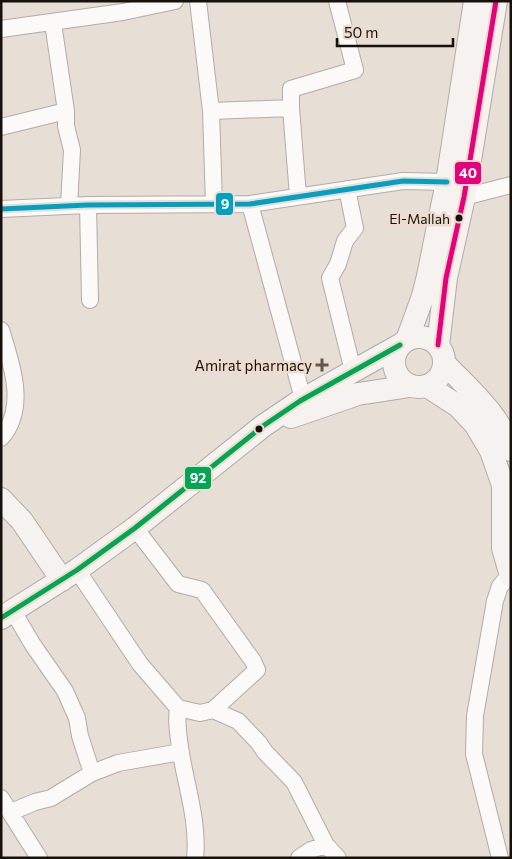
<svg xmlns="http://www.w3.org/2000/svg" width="512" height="859" font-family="Commissioner,sans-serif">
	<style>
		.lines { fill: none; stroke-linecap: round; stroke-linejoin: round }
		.street-casing { stroke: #b3aba5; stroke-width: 18 }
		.secondary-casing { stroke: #b3aba5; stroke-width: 24 }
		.street { stroke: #fbfaf9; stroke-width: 16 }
		.secondary { stroke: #f5f2f0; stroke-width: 22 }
		.bus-1-casing { stroke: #eeddce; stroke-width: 9 }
		.bus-2-casing { stroke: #eeddce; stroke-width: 9 }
		.bus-3-casing { stroke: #eeddce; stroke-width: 9 }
		.bus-1 { stroke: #01a1c4; stroke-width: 5 }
		.bus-2 { stroke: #e5007d; stroke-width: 5 }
		.bus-3 { stroke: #00a651; stroke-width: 5 }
		.bus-dot { fill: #17110c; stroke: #eeddce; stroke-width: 2 }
		.poi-dot { fill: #605952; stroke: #eeddce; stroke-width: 2 }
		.labels { text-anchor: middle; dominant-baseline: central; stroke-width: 5; stroke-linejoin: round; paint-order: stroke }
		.bus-label { font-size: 14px; fill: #17110c; stroke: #eeddce; text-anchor: end }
		.poi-label { font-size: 15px; fill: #17110c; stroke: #eeddce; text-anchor: end }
		.line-badge { stroke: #eeddce; stroke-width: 2 }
		.badge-label { font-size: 14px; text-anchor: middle; font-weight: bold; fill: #fff }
	</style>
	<rect width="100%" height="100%" fill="#e7ded5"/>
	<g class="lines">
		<defs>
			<path id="street" d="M 198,1 L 211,111 L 214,204
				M 53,23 L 66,111
				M 1,29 L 123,12 L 175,1
				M 211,111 L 291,108
				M 1,127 L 66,111 L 66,126 L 72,150 L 69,206
				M 347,189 L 355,228 L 345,241 L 338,264 L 330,278 L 353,371
				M 298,196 L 291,108 L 291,89 L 355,70 L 337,1
				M 464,197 L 511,185
				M 250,204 L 303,399
				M 88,205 L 90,300
				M 1,209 L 88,205 L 250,204 L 403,181 L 447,182
				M 1,330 C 11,362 28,408 1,438
				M 135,528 L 178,584 L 202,590 L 253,661 L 257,670 L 213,710
				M 77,570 L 140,664 L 178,708 L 200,713 L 213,710 L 238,721 L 259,743 L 265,752 L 294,782 L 326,845 L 338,858
				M 13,611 L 33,645 L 65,691 L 77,718 L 80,736 L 92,773
				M 178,708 C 176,721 178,733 180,747 C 185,783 199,821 195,858
				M 1,798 L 39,858
				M 11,812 L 35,802 L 51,798 L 92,773 L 118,763 L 181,752
				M 299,858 L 311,850 L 326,845
				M 500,858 L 474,754 L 475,716 L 495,601 L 500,586 L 511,574"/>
			<path id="secondary" d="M394 362a25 25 0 1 1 50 0a25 25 0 1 1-50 0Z
				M 407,340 L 423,296 L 428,276 L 447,182 L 475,1
				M 438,345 L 446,278 L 464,197 L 496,1
				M 445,364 C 469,389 500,415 511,450
				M 427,386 L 458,406 L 475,424 L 491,451 L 503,485 L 503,548 L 511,576
				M 291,417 L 358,394 L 410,386
				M 1,499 L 22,521 L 62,580
				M 1,618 L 77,570 L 135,528 L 263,426 L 300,401 L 400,345"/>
		</defs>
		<!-- street casing -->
		<use href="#street" class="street-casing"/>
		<!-- secondary casing -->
		<use href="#secondary" class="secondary-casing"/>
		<!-- street -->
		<use href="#street" class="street"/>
		<!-- secondary -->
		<use href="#secondary" class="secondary"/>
		<defs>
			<path id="bus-1" d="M 1,209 L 88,205 L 250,204 L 403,181 L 447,182"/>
			<path id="bus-2" d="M 438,345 L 446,278 L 464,197 L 496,1"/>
			<path id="bus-3" d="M 1,618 L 77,570 L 135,528 L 263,426 L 300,401 L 400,345"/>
		</defs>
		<!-- bus-1 casing -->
		<use href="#bus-1" class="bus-1-casing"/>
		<!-- bus-2 casing -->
		<use href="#bus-2" class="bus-2-casing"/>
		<!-- bus-3 casing -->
		<use href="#bus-3" class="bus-3-casing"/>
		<!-- bus-1 -->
		<use href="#bus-1" class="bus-1"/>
		<!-- bus-2 -->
		<use href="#bus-2" class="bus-2"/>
		<!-- bus-3 -->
		<use href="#bus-3" class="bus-3"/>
	</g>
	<!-- markers -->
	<g class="bus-dot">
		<circle cx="459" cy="218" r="4.5"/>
		<circle cx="259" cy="429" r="4.5"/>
	</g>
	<path class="poi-dot" d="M319.5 357.5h5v5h5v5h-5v5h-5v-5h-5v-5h5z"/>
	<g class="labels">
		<!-- bus labels -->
		<g class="bus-label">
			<text x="450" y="218">El-Mallah</text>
		</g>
		<!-- poi labels -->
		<g class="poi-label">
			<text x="312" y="365">Amirat pharmacy</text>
		</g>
	</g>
	<g class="line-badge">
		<rect x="454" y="161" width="28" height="24" rx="5" fill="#e5007d"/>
		<rect x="215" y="192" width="19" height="24" rx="5" fill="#01a1c4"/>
		<rect x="184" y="466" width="28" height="24" rx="5" fill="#00a651"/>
	</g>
	<g class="badge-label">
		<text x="468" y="178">40</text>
		<text x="225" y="209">9</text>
		<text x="198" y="483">92</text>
	</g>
	<!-- border -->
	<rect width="512" height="859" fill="none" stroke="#17110c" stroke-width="5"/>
	<!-- scale -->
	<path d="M337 38v8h116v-8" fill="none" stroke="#17110c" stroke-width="2.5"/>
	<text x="344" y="38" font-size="15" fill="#17110c" stroke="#eeddce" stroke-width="4" paint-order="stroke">50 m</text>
</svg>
